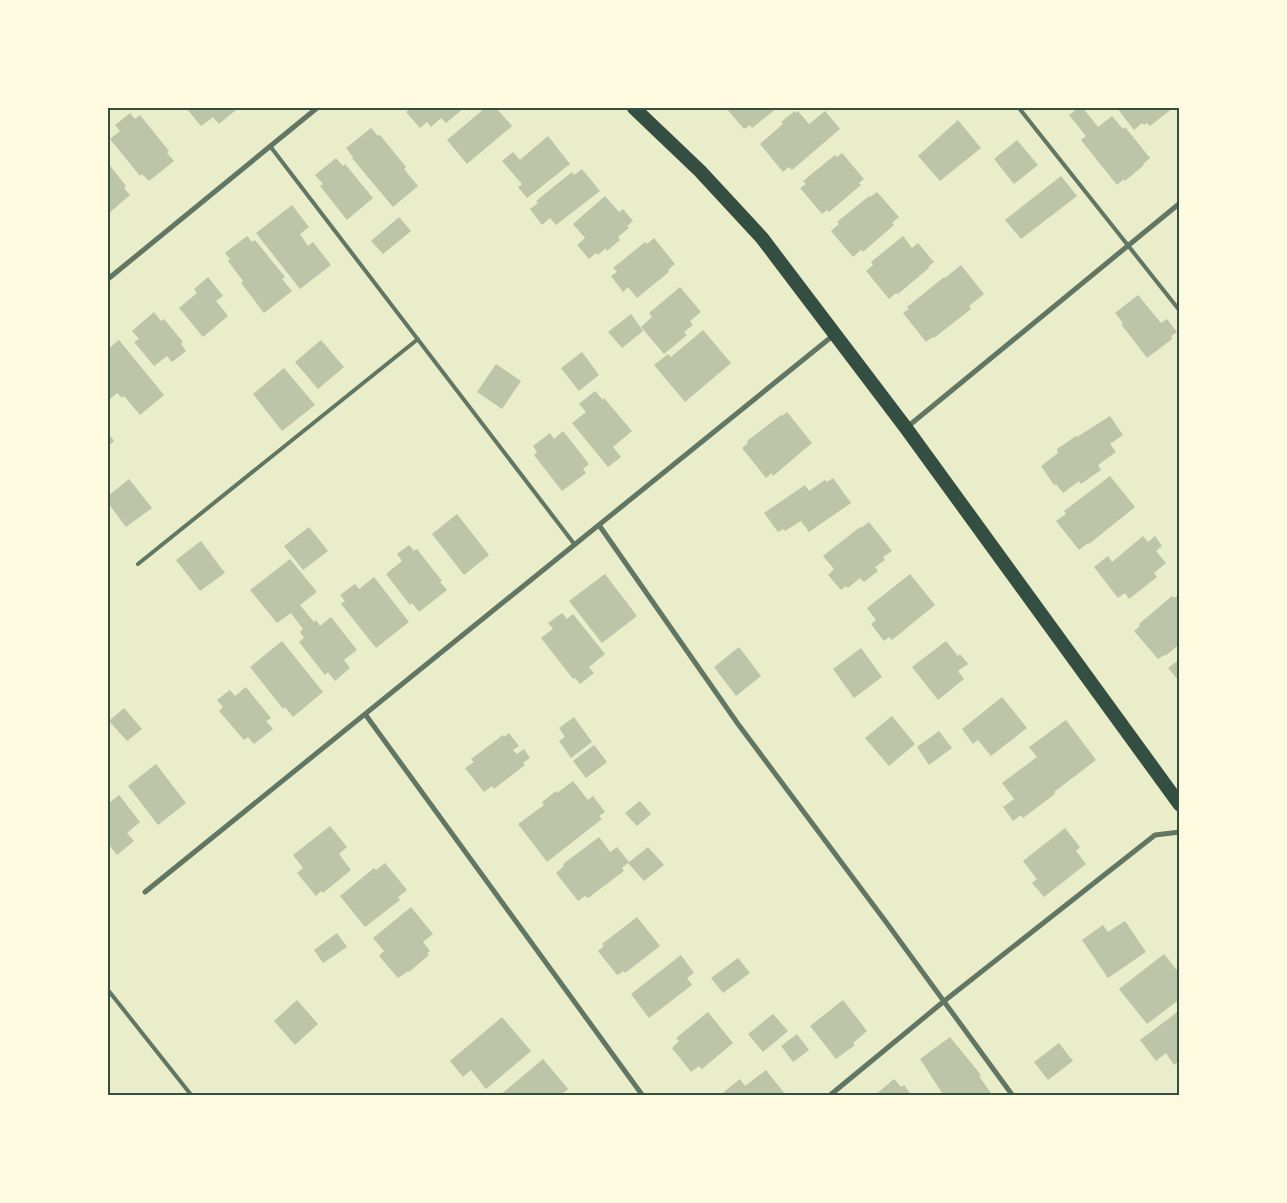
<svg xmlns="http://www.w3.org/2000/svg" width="1287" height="1203" font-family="Inter,sans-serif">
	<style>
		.building { fill: #bcc5a7 }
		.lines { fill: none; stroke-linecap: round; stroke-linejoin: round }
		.service { stroke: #617663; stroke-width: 4 }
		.minor { stroke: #617663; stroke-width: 5 }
		.trunk { stroke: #344e41; stroke-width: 14 }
		.neatline { fill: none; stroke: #344e41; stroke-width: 2 }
	</style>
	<rect width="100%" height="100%" fill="#e9edc9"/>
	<!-- building -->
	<path class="building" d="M 186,108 L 234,108 L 236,110 L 219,124 L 213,117 L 201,126 Z
		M 411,108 L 464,108 L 446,123 L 441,118 L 431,127 L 427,122 L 420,128 L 406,112 Z
		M 485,108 L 496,108 L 512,126 L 467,164 L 447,140 Z
		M 726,108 L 777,108 L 752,128 L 750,125 L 744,129 Z
		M 1078,108 L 1083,108 L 1098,127 L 1112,116 L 1123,129 L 1125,127 L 1150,158 L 1143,164 L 1144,165 L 1125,181 L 1124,179 L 1117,185 L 1081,140 L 1086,136 L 1069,115 Z
		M 1117,108 L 1173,108 L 1150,126 L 1147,123 L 1144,125 L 1142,123 L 1134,130 Z
		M 795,111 L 796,113 L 798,111 L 809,124 L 825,111 L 840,129 L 792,170 L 789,167 L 783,172 L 760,144 L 783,124 L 781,122 Z
		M 130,113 L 135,119 L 140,115 L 169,151 L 167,153 L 174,161 L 149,181 L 142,174 L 140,176 L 110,139 L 120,131 L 115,125 Z
		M 958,120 L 981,148 L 940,181 L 918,156 Z
		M 371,128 L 378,136 L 380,135 L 406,167 L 404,169 L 418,186 L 393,207 L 352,158 L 353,157 L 346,148 Z
		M 548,136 L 570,164 L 527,198 L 518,187 L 522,184 L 502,161 L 513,152 L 520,160 Z
		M 1017,140 L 1038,165 L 1014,184 L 994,159 Z
		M 842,153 L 864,179 L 859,183 L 861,185 L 829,212 L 827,210 L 822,214 L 800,188 L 806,184 L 803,181 L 835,155 L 837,157 Z
		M 336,158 L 343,166 L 345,164 L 373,198 L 347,220 L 320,186 L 323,184 L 315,175 Z
		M 108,163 L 126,186 L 124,188 L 130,195 L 108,214 Z
		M 582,169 L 600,191 L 556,225 L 550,218 L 542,225 L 530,209 L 538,203 L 536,201 L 572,172 L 574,175 Z
		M 1061,176 L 1077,196 L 1021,239 L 1005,220 Z
		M 877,192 L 899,217 L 892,223 L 894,225 L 863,252 L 861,250 L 853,257 L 831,231 L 839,224 L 837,222 L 869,196 L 870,197 Z
		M 605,196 L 619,212 L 623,209 L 633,221 L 627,226 L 629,228 L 618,237 L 620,240 L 607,251 L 606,248 L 598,255 L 596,253 L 589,259 L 577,245 L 585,238 L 573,224 Z
		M 292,205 L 309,227 L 300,234 L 308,246 L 313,242 L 331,265 L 300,289 L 256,233 Z
		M 399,217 L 411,231 L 383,254 L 371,241 Z
		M 247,236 L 252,242 L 255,240 L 285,277 L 282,279 L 292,291 L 264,313 L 241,283 L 243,281 L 228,261 L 230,259 L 225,253 Z
		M 903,236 L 912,248 L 918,243 L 934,262 L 928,267 L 929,268 L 898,294 L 896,293 L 889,299 L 866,271 L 873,265 L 871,262 Z
		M 654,238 L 675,264 L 668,270 L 669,272 L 637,298 L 628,287 L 623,292 L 611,276 L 617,272 L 613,268 L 645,242 L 647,244 Z
		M 961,265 L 984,294 L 969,306 L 971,309 L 934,338 L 933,337 L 926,342 L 903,313 L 909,309 L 907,307 L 944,277 L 945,278 Z
		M 208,277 L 223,296 L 216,301 L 228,316 L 203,337 L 179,308 L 197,293 L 194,289 Z
		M 680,287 L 701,312 L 690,321 L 693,325 L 684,332 L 687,335 L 664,354 L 641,327 L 652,317 L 649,313 Z
		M 1138,295 L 1161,323 L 1167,319 L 1177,332 L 1171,336 L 1172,339 L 1147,358 L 1121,324 L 1123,323 L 1115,313 Z
		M 154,312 L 161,321 L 164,319 L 183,342 L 181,344 L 186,351 L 172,362 L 167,356 L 154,366 L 134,342 L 139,339 L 132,331 Z
		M 631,314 L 643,331 L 622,348 L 608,332 Z
		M 703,330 L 731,363 L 685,402 L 654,365 L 668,354 L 671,357 Z
		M 119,340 L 164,395 L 140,415 L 124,396 L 122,398 L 117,393 L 109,400 L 108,399 L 108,349 Z
		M 321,340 L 344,367 L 318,389 L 295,362 Z
		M 582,352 L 599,375 L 579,391 L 561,368 Z
		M 496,364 L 521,381 L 502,409 L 477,392 Z
		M 284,368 L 315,405 L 282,431 L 253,394 Z
		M 595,391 L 603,400 L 604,398 L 632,431 L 613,447 L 621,457 L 608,467 L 572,423 L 586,412 L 579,404 Z
		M 787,412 L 812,443 L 773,476 L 772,473 L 766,478 L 742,448 L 748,443 L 747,441 L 781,415 L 782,416 Z
		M 1110,416 L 1123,435 L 1110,444 L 1116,452 L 1098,465 L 1101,470 L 1081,484 L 1079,481 L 1063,493 L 1056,484 L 1054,485 L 1041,466 L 1058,453 L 1057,449 L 1076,436 L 1077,437 Z
		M 563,431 L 589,464 L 583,469 L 586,473 L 562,491 L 534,455 L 537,452 L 533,446 L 550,433 L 554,439 Z
		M 108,433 L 114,441 L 108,446 Z
		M 1110,476 L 1135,507 L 1089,544 L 1088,543 L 1079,550 L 1056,521 L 1066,514 L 1064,511 Z
		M 833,478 L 851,503 L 809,532 L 801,521 L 785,531 L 783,529 L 778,532 L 764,513 L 805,485 L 809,491 L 825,480 L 827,482 Z
		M 129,479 L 152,508 L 126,527 L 108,503 L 108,496 Z
		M 457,514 L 489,555 L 464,575 L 432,534 Z
		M 869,522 L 892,551 L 883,557 L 885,560 L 875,567 L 878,571 L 864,582 L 860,578 L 848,588 L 846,586 L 841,590 L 828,575 L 834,569 L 823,556 L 860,527 L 861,528 Z
		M 309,527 L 328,551 L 303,570 L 284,546 Z
		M 1143,536 L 1148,542 L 1155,536 L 1162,546 L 1156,551 L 1166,563 L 1154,573 L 1157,577 L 1129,599 L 1125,593 L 1118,598 L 1094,567 L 1108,556 L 1112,562 Z
		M 201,541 L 225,573 L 200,591 L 176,560 Z
		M 409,545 L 414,551 L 417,549 L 442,581 L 440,582 L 447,590 L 419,612 L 412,603 L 410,605 L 386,574 L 402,561 L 397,554 Z
		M 290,559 L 317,592 L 300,605 L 314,622 L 316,620 L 320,626 L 331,617 L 357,650 L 344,660 L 350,668 L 335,681 L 328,672 L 325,675 L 299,642 L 304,638 L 300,632 L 303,629 L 291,613 L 277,623 L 250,590 Z
		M 605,574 L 637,616 L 602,643 L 569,601 Z
		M 910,574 L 935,605 L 892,640 L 889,637 L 884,641 L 871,624 L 876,620 L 867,608 Z
		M 374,577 L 409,622 L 376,648 L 341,604 L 345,601 L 340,595 L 355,584 L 359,589 Z
		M 1180,594 L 1180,644 L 1165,656 L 1164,655 L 1158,659 L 1134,631 L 1140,626 L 1139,624 L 1172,596 L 1174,598 Z
		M 562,613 L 567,619 L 573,614 L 605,654 L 589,667 L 594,673 L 580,684 L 575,678 L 573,679 L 541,638 L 553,629 L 548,623 Z
		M 282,641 L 323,692 L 293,717 L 285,707 L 283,709 L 250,667 Z
		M 946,641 L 958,656 L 960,654 L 968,664 L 958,671 L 964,679 L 938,700 L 912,667 Z
		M 739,647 L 761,676 L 736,696 L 714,667 Z
		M 861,648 L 882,677 L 854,698 L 833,669 Z
		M 1180,659 L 1180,682 L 1168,668 Z
		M 246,687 L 271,718 L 266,721 L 273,729 L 254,744 L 248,737 L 244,740 L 219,711 L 223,707 L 217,700 L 230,690 L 235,696 Z
		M 1002,697 L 1027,728 L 991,756 L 978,740 L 973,744 L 962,729 Z
		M 124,708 L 142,729 L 127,741 L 109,721 Z
		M 892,716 L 915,744 L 889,766 L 865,738 Z
		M 574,717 L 592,742 L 571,758 L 559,741 L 565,737 L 559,728 Z
		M 1066,720 L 1096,760 L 1054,792 L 1055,794 L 1023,818 L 1021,815 L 1013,821 L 1003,807 L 1014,799 L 1002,783 L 1037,757 L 1029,747 Z
		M 939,731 L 952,748 L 929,765 L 917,747 Z
		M 509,733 L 519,746 L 513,750 L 517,754 L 524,749 L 530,758 L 523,763 L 525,765 L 494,789 L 492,786 L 484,792 L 465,768 L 474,762 L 471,759 L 503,735 L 504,737 Z
		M 594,745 L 607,762 L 586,778 L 573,761 Z
		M 156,764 L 186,803 L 158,825 L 128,786 Z
		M 573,781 L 588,800 L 593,796 L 605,812 L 599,816 L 602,819 L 547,862 L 518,824 L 544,805 L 542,802 L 556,791 L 557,793 Z
		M 119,795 L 140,822 L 127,833 L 134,841 L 117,855 L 110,846 L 109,847 L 108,845 L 108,804 Z
		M 640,801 L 651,814 L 637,826 L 625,813 Z
		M 330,826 L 347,847 L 339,854 L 351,870 L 323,893 L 321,891 L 316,896 L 297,873 L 303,868 L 293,855 Z
		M 1065,828 L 1080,847 L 1076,851 L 1086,864 L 1044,897 L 1032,883 L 1037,879 L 1023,861 Z
		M 599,837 L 610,852 L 617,847 L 629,862 L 622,868 L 624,871 L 588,898 L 585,896 L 578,901 L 556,873 L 564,866 L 563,864 Z
		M 648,847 L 664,865 L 644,881 L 628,863 Z
		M 385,863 L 407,890 L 398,897 L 400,900 L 365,927 L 340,896 L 374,868 L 376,870 Z
		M 411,907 L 433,934 L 423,942 L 430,951 L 427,953 L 429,955 L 409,972 L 408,971 L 398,978 L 379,956 L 384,951 L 373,938 Z
		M 637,917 L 660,946 L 625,973 L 624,971 L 617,975 L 598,951 L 604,946 L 602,944 Z
		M 1125,921 L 1146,952 L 1108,978 L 1082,940 L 1103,925 L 1108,932 Z
		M 337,933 L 347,947 L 323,963 L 314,950 Z
		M 1164,954 L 1180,974 L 1180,999 L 1147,1024 L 1119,989 Z
		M 681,955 L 694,973 L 687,978 L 692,985 L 649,1018 L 631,994 Z
		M 738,958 L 750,973 L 723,993 L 711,978 Z
		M 297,1000 L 318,1024 L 295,1045 L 274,1021 Z
		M 843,1000 L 867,1031 L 853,1043 L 855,1045 L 836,1059 L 810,1026 Z
		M 1180,1010 L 1180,1060 L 1174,1065 L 1166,1053 L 1156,1061 L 1140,1040 Z
		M 708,1012 L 733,1043 L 702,1069 L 699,1066 L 691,1072 L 672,1048 L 679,1041 L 676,1038 Z
		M 773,1014 L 788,1031 L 763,1052 L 748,1034 Z
		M 502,1017 L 531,1051 L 486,1089 L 471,1070 L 463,1077 L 450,1061 Z
		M 797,1034 L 809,1050 L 793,1062 L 781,1046 Z
		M 950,1037 L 981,1075 L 979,1076 L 993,1096 L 944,1096 L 920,1059 Z
		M 1059,1043 L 1073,1061 L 1048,1080 L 1034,1062 Z
		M 543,1059 L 568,1089 L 560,1096 L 499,1096 Z
		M 766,1070 L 785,1094 L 783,1096 L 719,1096 L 740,1079 L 745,1086 Z
		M 894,1079 L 901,1087 L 904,1085 L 912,1096 L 874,1096 Z"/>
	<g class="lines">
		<!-- service -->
		<path class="service" d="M 1019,108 L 1180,311
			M 270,146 L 575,545
			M 138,564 L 418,339
			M 108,990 L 192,1096"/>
		<!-- minor -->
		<path class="minor" d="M 108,279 L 317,108
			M 906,428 L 1180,203
			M 599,525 L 738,724 L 886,922 L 1013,1096
			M 365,714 L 643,1096
			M 145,892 L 835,334
			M 829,1096 L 943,1002 L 1155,835 L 1180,832"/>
		<!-- trunk -->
		<path class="trunk" d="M 634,108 L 700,171 L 762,238 L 906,428 L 1180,805"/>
	</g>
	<!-- border -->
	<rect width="1287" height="1203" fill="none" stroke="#fefae0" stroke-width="218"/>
	<rect x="109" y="109" width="1069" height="985" class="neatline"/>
</svg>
